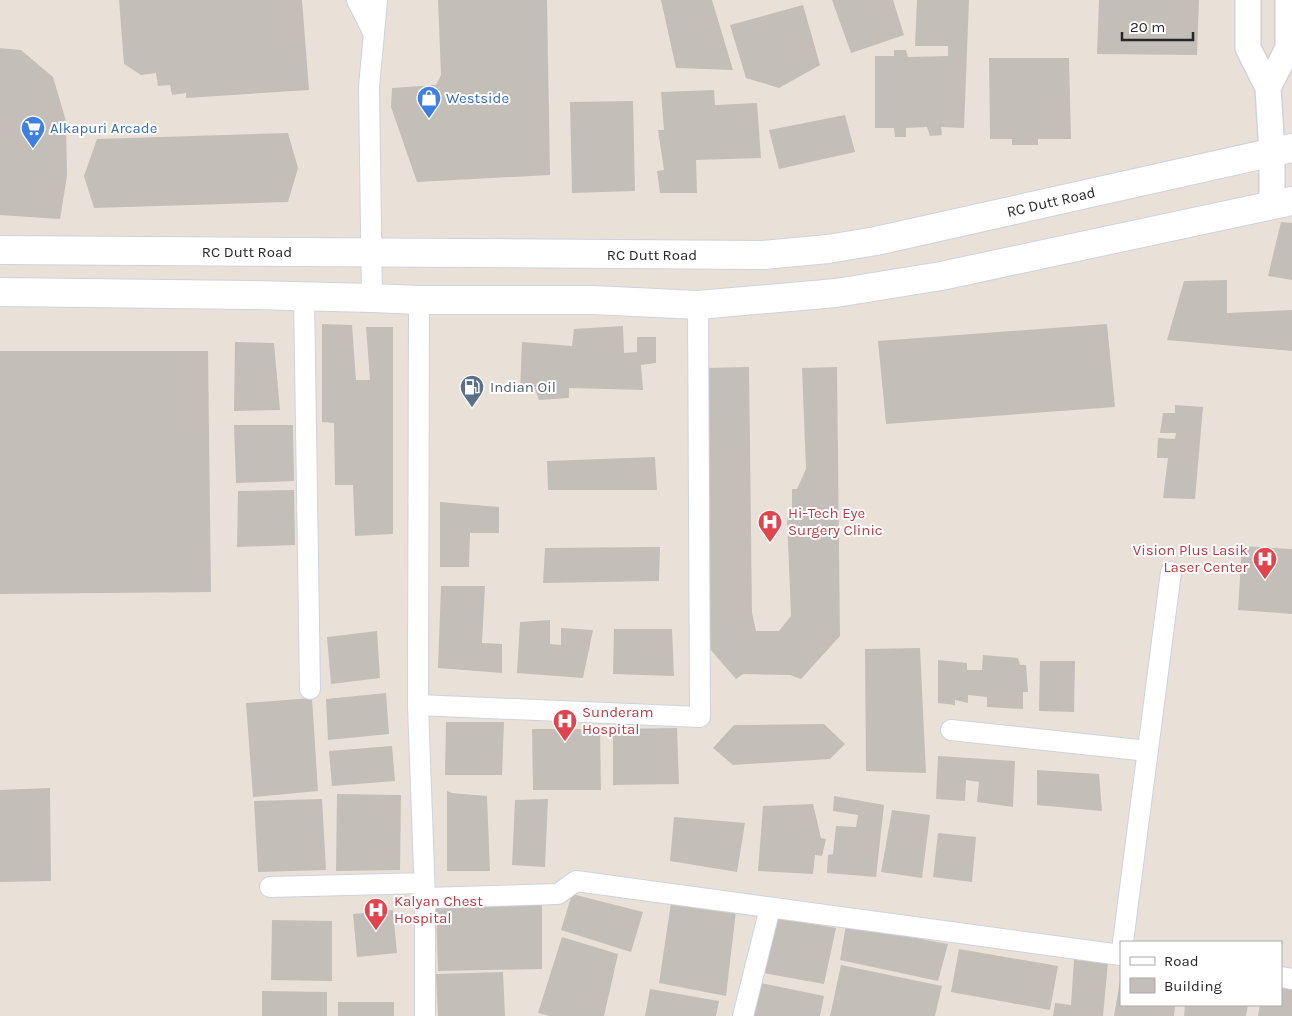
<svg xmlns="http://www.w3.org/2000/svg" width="1292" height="1016" font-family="Karla,sans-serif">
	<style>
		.building { fill: #c4beb8 }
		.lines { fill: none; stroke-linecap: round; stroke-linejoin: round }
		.minor-casing { stroke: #ced2df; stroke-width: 22 }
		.tertiary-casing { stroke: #ced2df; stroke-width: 28 }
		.secondary-casing { stroke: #ced2df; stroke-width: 30 }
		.minor { stroke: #fff; stroke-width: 20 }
		.tertiary { stroke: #fff; stroke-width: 25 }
		.secondary { stroke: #fff; stroke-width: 28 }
		.labels { text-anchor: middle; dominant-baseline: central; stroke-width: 4; stroke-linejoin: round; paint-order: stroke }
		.shop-label { font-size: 15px; fill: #366cbe; stroke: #fff; text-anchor: start }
		.street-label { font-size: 15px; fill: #272727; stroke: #fff }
		.service-label { font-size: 15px; fill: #4e5e75; stroke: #fff; text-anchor: start }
		.health-label { font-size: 15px; fill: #be3a42; stroke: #fff; text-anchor: start }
	</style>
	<rect width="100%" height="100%" fill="#e9e1d8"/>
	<!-- building -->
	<path class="building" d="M 119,0 L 302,0 L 309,90 L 186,98 L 186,93 L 172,95 L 170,85 L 158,86 L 156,73 L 141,75 L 124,64 Z
		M 438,0 L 547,0 L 550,175 L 417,182 L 391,107 L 392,88 L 436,85 L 441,75 Z
		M 661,0 L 712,0 L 733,70 L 676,68 Z
		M 832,0 L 893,0 L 904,35 L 851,53 Z
		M 917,0 L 969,0 L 964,128 L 941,127 L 942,135 L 930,136 L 927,127 L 906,128 L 906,137 L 895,137 L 894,128 L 875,128 L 875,56 L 894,56 L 894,50 L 906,50 L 908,57 L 948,56 L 948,46 L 915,46 Z
		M 1099,0 L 1199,0 L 1197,55 L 1097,54 Z
		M 803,5 L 820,65 L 779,88 L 746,78 L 730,25 Z
		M 0,48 L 21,50 L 53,77 L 66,121 L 67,176 L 60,219 L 0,215 Z
		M 989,58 L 1069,58 L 1071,139 L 1038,139 L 1038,145 L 1012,145 L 1012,139 L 990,139 Z
		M 714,90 L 715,105 L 757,103 L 761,158 L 696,160 L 697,193 L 660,193 L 657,171 L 664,170 L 658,130 L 664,130 L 661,92 Z
		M 633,101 L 635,191 L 572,193 L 570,102 Z
		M 845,115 L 855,152 L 779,169 L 769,130 Z
		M 288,133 L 298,168 L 288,202 L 94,208 L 84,176 L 97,139 Z
		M 1281,222 L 1292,223 L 1292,280 L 1268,276 Z
		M 1227,280 L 1227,313 L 1292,310 L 1292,351 L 1167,340 L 1184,281 Z
		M 322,324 L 352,325 L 356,380 L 370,380 L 366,327 L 393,327 L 393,534 L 355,536 L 353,485 L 335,485 L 334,423 L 322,422 Z
		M 1107,324 L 1115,407 L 886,424 L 878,341 Z
		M 623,326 L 624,353 L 637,352 L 637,337 L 656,337 L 656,363 L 641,365 L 643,390 L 569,388 L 569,398 L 539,400 L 535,389 L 520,391 L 522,342 L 572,346 L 574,329 Z
		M 235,342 L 274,343 L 280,410 L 234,411 Z
		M 0,351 L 208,351 L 211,592 L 0,594 Z
		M 749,367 L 752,612 L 756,631 L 779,631 L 791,616 L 787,517 L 792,513 L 792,489 L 797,489 L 806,469 L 802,368 L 837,367 L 840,636 L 801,679 L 790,675 L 743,674 L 736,679 L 703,641 L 704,368 Z
		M 1175,405 L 1203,407 L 1195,499 L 1163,498 L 1168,458 L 1157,458 L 1158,438 L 1175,439 L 1176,433 L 1160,433 L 1163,413 L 1175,413 Z
		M 234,425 L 293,425 L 294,481 L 236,483 Z
		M 655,457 L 657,490 L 548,490 L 547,461 Z
		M 294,490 L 295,545 L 237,547 L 238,491 Z
		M 440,502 L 499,507 L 499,533 L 470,533 L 469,567 L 440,567 Z
		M 1242,546 L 1292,549 L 1292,614 L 1238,610 Z
		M 660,547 L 659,581 L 543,583 L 545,548 Z
		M 441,586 L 485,586 L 482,643 L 502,644 L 502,673 L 438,668 Z
		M 550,620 L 550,644 L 561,645 L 561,628 L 593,630 L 583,678 L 517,673 L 520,622 Z
		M 614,629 L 672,629 L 674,676 L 613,674 Z
		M 377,631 L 380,678 L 331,684 L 327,637 Z
		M 920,648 L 926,773 L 866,771 L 865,649 Z
		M 983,655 L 1018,658 L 1020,665 L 1026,665 L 1028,692 L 1023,692 L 1023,709 L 987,707 L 987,697 L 968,695 L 968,703 L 955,700 L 955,705 L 938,703 L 938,660 L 967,663 L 967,670 L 982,670 Z
		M 1040,661 L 1075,661 L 1074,712 L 1039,711 Z
		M 386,693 L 389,734 L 328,740 L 326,699 Z
		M 312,698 L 318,791 L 253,797 L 246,703 Z
		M 446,722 L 504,722 L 502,775 L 445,775 Z
		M 824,724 L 845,744 L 830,759 L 733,765 L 713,748 L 734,725 Z
		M 677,728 L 679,784 L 613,785 L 613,729 Z
		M 532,729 L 600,729 L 601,790 L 533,790 Z
		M 392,746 L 395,781 L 332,786 L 329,751 Z
		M 938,756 L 1015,761 L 1013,807 L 977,802 L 979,782 L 966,780 L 965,801 L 936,799 Z
		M 1037,770 L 1099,774 L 1102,811 L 1037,805 Z
		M 50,788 L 51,881 L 0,882 L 0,790 Z
		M 447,791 L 452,793 L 487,796 L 490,871 L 447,871 Z
		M 337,794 L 401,795 L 400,870 L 336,871 Z
		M 834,796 L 884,805 L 876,877 L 827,873 L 828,855 L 833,854 L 836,826 L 856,827 L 858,815 L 833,811 Z
		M 322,799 L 326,870 L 258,872 L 254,801 Z
		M 548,799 L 545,867 L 512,865 L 515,800 Z
		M 813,804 L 821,838 L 826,839 L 822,856 L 815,855 L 813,874 L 758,871 L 763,806 Z
		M 892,810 L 930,815 L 922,878 L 881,872 Z
		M 674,817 L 745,823 L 737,872 L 670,861 Z
		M 938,833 L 976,837 L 972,882 L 933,877 Z
		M 572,894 L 643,912 L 631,952 L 561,930 Z
		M 542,903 L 542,969 L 438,971 L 436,908 Z
		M 671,903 L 736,911 L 726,996 L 659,983 Z
		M 393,910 L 397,953 L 357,957 L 353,914 Z
		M 777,918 L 836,928 L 824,984 L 763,973 Z
		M 272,920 L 332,921 L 332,981 L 271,980 Z
		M 846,925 L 948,944 L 938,981 L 840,960 Z
		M 562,937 L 618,954 L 604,1016 L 550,1016 L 538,1013 Z
		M 959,949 L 1058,966 L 1050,1010 L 951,992 Z
		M 1074,960 L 1108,962 L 1103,1016 L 1053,1016 L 1055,1003 L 1071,1005 Z
		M 841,965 L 942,986 L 935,1016 L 830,1016 Z
		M 503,972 L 505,1016 L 438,1016 L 436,974 Z
		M 1120,981 L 1121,981 L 1121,1005 L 1175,1005 L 1174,1016 L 1114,1016 Z
		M 761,983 L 824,996 L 820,1016 L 754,1016 Z
		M 1281,987 L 1292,988 L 1292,1016 L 1258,1016 L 1260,1005 L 1281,1005 Z
		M 650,989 L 719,1001 L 716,1016 L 645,1016 Z
		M 262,991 L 327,992 L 327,1016 L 262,1016 Z
		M 338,1002 L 394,1002 L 394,1016 L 338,1016 Z
		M 1185,1005 L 1248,1005 L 1246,1016 L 1184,1016 Z"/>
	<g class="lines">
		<defs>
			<path id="minor" d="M 357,0 L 374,34
				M 304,296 L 310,689
				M 372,298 L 369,87 L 377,0
				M 419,300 L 418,705 L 425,898 L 425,1016
				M 418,705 L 700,717 L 698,305
				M 951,730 L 1148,751
				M 270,887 L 424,883
				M 425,898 L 558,894 L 576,881 L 1121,955
				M 1123,942 L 1171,572
				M 1281,977 L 1292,979
				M 743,1016 L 770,908"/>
			<path id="tertiary" d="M 1248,0 L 1248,48 L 1268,88 L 1272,152 L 1272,206
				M 1268,88 L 1288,48 L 1288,0"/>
			<path id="secondary" d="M 0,250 L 763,255 L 828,249 L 876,241 L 1292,148
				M 0,292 L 252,295 L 372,298 L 419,300 L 593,300 L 698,305 L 836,293 L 941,276 L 1292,201"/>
		</defs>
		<!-- minor casing -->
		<use href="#minor" class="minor-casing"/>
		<!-- tertiary casing -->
		<use href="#tertiary" class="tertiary-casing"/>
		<!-- secondary casing -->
		<use href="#secondary" class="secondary-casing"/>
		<!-- minor -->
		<use href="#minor" class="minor"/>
		<!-- tertiary -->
		<use href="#tertiary" class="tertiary"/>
		<!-- secondary -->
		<use href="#secondary" class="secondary"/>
	</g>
	<!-- icons -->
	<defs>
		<symbol id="shop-pin" viewBox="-11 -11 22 30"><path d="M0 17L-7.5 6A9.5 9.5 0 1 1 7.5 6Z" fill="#3f7fe0" stroke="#fff"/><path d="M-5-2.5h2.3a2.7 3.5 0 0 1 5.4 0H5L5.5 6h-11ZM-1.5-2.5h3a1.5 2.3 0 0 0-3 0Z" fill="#fff"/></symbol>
		<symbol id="supermarket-pin" viewBox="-11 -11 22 30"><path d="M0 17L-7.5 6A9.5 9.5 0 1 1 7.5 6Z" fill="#3f7fe0" stroke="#fff"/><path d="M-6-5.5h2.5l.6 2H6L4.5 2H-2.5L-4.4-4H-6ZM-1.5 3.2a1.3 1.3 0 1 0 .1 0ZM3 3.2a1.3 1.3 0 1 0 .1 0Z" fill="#fff"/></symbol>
		<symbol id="fuel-pin" viewBox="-11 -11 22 30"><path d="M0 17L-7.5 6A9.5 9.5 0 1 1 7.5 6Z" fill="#5c6f8a" stroke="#fff"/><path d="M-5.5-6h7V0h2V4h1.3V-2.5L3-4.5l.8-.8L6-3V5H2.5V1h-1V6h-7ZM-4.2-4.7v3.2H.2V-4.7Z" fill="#fff"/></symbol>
		<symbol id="hospital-pin" viewBox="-11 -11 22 30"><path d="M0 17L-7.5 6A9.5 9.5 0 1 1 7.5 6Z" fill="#e0444e" stroke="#fff"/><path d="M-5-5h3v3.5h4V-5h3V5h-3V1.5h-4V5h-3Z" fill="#fff"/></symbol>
	</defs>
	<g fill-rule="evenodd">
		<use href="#shop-pin" x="415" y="84" width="28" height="38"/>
		<use href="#supermarket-pin" x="19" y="114" width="28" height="38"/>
		<use href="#fuel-pin" x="458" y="373" width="28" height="38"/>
		<use href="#hospital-pin" x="756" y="508" width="28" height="38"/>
		<use href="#hospital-pin" x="1251" y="545" width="28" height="38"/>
		<use href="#hospital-pin" x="551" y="707" width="28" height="38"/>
		<use href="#hospital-pin" x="362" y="896" width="28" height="38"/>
	</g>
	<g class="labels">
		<!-- shop labels -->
		<g class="shop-label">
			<text x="446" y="98">Westside</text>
			<text x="50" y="128">Alkapuri Arcade</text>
		</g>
		<!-- street labels -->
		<g class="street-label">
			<text transform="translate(1051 202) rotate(-13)">RC Dutt Road</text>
			<text x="247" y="252">RC Dutt Road</text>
			<text x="652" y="255">RC Dutt Road</text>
		</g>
		<!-- service labels -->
		<g class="service-label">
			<text x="490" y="387">Indian Oil</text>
		</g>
		<!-- health labels -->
		<g class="health-label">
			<text x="788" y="513">Hi-Tech Eye<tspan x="788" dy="17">Surgery Clinic</tspan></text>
			<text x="1248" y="550" text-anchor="end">Vision Plus Lasik<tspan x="1248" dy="17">Laser Center</tspan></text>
			<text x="582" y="712">Sunderam<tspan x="582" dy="17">Hospital</tspan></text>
			<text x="394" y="901">Kalyan Chest<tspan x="394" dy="17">Hospital</tspan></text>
		</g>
	</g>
	<!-- legend -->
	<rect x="1120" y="941" width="162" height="65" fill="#ffffff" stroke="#a9a9a9"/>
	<rect x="1130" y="957" width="25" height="8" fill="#ffffff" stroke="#a9a9a9"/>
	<text x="1164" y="966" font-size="15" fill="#272727">Road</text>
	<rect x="1130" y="978" width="25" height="15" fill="#c4beb8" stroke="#a9a9a9"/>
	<text x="1164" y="991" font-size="15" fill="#272727">Building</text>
	<!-- scale -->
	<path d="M1122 32v8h71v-8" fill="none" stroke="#272727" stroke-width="2.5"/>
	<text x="1130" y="32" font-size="15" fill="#272727" stroke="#ffffff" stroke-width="4" paint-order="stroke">20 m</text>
</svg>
